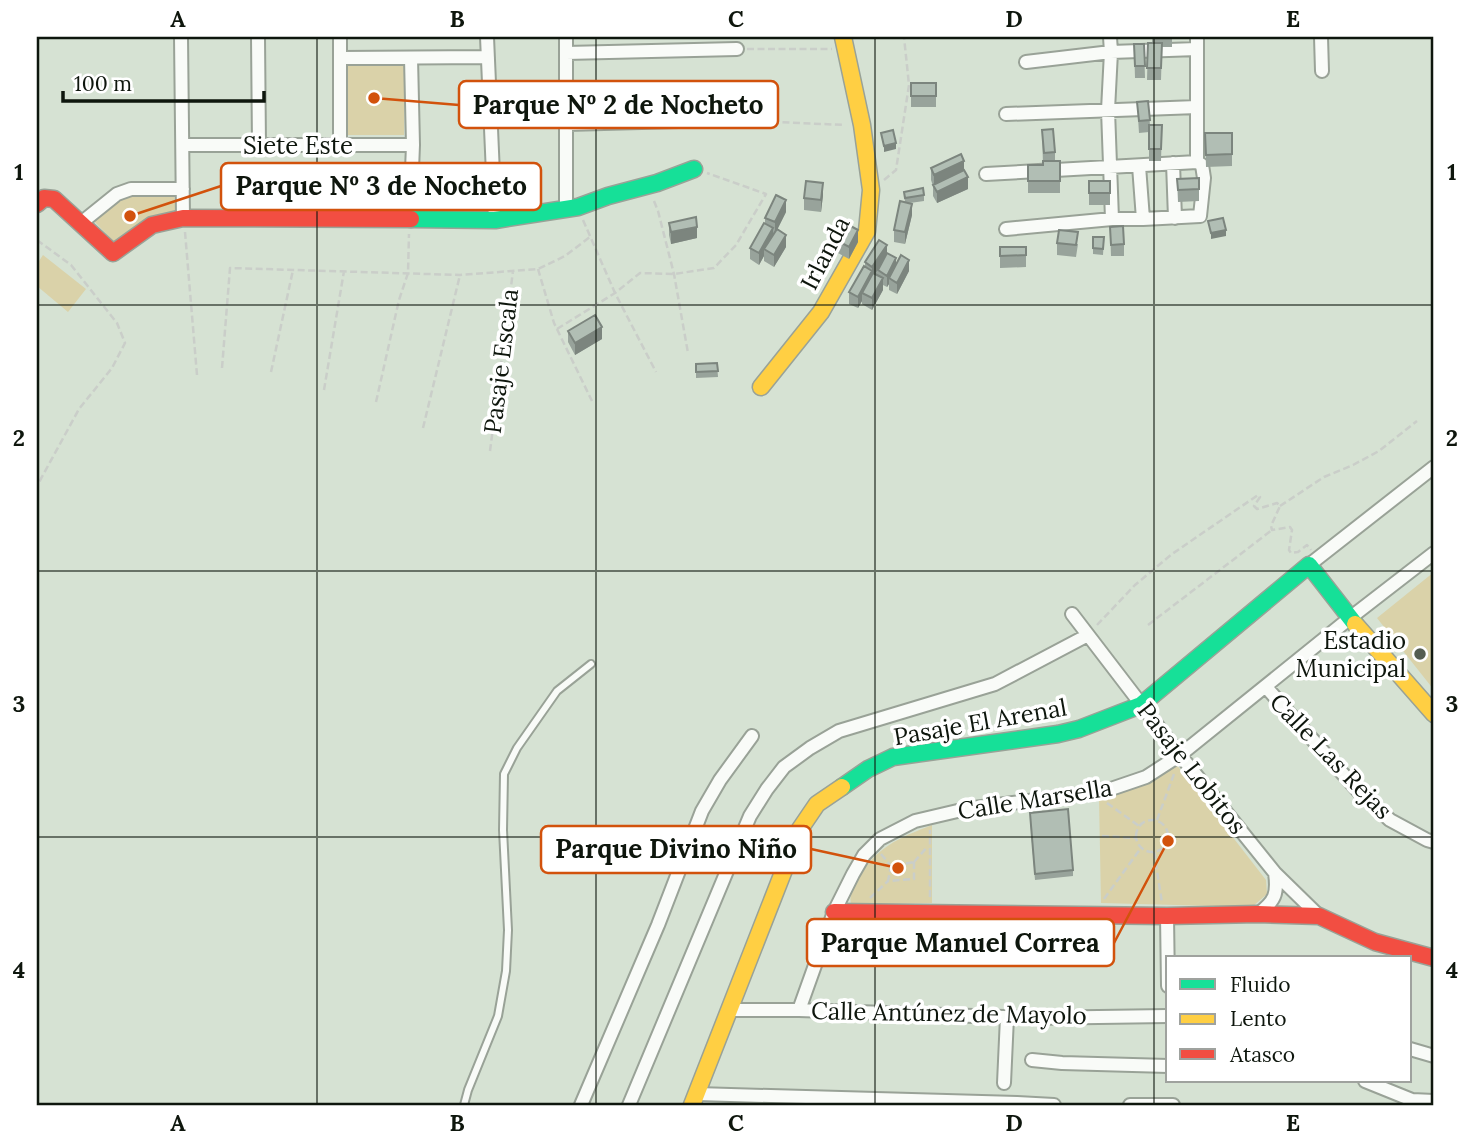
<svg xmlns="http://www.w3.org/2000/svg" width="1471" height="1142" font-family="Lora,serif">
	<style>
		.green { fill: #dad2a9 }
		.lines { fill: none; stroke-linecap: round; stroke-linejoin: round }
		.lane-casing { stroke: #99a297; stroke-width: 10 }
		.street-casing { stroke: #99a297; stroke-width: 16 }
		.fast-casing { stroke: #99a297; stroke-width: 19 }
		.slow-casing { stroke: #99a297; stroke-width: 19 }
		.jam-casing { stroke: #99a297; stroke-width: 19 }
		.path { stroke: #cacec9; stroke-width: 2.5; stroke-dasharray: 7 3.5; stroke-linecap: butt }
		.lane { stroke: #f9fbf8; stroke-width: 6 }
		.street { stroke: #f9fbf8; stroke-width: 12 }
		.fast { stroke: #16e098; stroke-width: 16 }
		.slow { stroke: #ffcf43; stroke-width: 16 }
		.jam { stroke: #f24e42; stroke-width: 16 }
		.wall { fill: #98a39b }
		.shaded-wall { fill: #7c857e }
		.building { fill: #b1beb4; stroke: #7c857e; stroke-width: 2 }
		.grid { fill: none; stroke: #0e160d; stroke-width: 2; stroke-opacity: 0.55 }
		.poi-dot { fill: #545d52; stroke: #fff; stroke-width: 2.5 }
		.labels { text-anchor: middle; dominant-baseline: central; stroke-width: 7; stroke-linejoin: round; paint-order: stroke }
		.street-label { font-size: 24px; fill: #0e160d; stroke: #fff }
		.poi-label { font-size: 24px; fill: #0e160d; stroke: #fff; text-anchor: end }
		.leader { fill: none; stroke: #d2520c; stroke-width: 2.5 }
		.callout-dot { fill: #d2520c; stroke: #fff; stroke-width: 2.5 }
		.callout { fill: #fff; stroke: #d2520c; stroke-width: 2.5 }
		.callout-label { font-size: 26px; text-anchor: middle; font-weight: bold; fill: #0e160d }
		.neatline { fill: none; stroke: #0e160d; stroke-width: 2.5 }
		.grid-label { font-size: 23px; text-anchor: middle; font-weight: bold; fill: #0e160d }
	</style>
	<rect width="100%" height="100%" fill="#d6e2d3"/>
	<!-- green -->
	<path class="green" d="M 405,60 L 404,135 L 344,135 L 343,61 Z
		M 131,193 L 174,194 L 176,212 L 115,243 L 93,220 L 119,197 Z
		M 43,255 L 86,289 L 68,312 L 37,286 L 37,264 Z
		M 1434,572 L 1434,690 L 1377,618 Z
		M 1176,764 L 1266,880 L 1267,894 L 1252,907 L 1101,903 L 1099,798 C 1132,791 1150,785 1176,764 Z
		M 932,825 L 932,903 L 851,904 C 849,895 853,890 857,882 C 873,848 899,838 932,825 Z"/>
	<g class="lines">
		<defs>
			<path id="lane" d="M 464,1105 L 468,1090 L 498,1016 L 506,971 L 508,930 L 503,830 L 504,774 L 517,748 L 557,691 L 591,664"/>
			<path id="street" d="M 181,37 L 183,218
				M 258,37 L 259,145
				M 340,37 L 340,145
				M 487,37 L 495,220
				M 566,37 L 566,209
				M 1110,37 L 1111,52 L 1108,110 L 1112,219
				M 1321,37 L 1322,71
				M 566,53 L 737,49
				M 340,58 L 488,57
				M 1026,62 L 1111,52 L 1197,49
				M 1006,114 L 1197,107
				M 567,124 L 716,120
				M 183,145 L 413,145
				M 1173,163 L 1175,218
				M 1139,166 L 1143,219
				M 986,174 L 1197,162
				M 410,220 L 413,145 L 411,58
				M 81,223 L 117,194 L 131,189 L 183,189
				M 1006,229 L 1112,219 L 1143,219 L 1200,216 L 1204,178 L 1202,165 L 1197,162 L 1197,37
				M 1309,565 L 1434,467
				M 1072,614 L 1180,755 L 1275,873 L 1319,916
				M 1266,687 L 1359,792 L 1390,820 L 1427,840 L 1434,842
				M 1258,914 C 1275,901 1278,894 1275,873
				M 1167,916 L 1168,986
				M 731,1010 L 799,1010 L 1029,1018 L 1168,1016
				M 799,1010 L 834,912 L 853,874 L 864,855 L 880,839 L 915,821 L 966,809 L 1105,791 L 1146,777 L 1180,755 L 1350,618 L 1434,553
				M 1410,1049 L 1434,1056
				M 1032,1060 L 1062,1063 L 1168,1066
				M 1365,1081 L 1412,1100 L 1434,1101
				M 1004,1083 L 1007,1017
				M 697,1094 L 1017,1103 L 1054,1105
				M 581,1105 L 658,925 L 702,811 L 720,780 L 752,736
				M 629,1105 L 750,816 L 767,789 L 784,767 L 810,748 L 839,731 L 995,684 L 1088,635
				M 1130,1105 L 1173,1105"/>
			<path id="fast" d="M 411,219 L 495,220 L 578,207 L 608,196 L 657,183 L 694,169
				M 842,787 L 868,769 L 893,757 L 1058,734 L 1079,729 L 1141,705 L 1309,565 L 1355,624"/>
			<path id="slow" d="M 761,387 L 821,312 L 867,231 L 871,190 L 862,125 L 843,37
				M 1355,624 L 1434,714
				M 692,1105 L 800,829 L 817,804 L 842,787"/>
			<path id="jam" d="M 37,204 L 44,198 L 54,199 L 113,253 L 152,225 L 183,218 L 411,219
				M 834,912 L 1167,916 L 1258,914 L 1319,916 L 1375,942 L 1434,958"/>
		</defs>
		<!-- lane casing -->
		<use href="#lane" class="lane-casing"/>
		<!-- street casing -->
		<use href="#street" class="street-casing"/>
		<!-- fast casing -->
		<use href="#fast" class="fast-casing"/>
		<!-- slow casing -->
		<use href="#slow" class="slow-casing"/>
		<!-- jam casing -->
		<use href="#jam" class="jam-casing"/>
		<!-- path -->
		<path class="path" d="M 747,49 L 832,49
			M 730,120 L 845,125
			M 884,180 L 896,170 L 909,85 L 904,37
			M 654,201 L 658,211 L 674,274 L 688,353
			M 583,220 L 615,293 L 656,372
			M 185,232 L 197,375
			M 37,240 L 71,265 L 117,323 L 125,343 L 112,368 L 79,409 L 37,486
			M 538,269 L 554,323 L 592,401
			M 557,329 L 615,293 L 640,273 L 674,274 L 714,268 L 736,245 L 766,194 L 707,173
			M 222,368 L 230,268 L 460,275 L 538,269 L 565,256 L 590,237
			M 271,372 L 293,270
			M 324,390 L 344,271
			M 376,402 L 399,300 L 408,273 L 409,234
			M 423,428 L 460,275
			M 490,451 L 513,271
			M 1280,506 L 1324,477 L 1353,465 L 1379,451 L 1417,421
			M 1097,625 L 1135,585 L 1172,554 L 1258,495 L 1260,497 L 1254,506 L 1257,509 L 1277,503 L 1280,506 L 1271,526 L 1272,530 L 1290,527 L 1292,530 L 1289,550 L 1291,553 L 1298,552 L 1307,545 L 1311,550
			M 1148,625 L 1272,530
			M 1107,803 L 1139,826
			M1136 836a16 16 0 1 1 32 0a16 16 0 1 1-32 0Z
			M 1157,820 L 1174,774
			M 1102,836 L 1136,838
			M 1154,852 L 1162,903
			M 881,854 L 891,866
			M 914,862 L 914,879 L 888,881 L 891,866 Z
			M 914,862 L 928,846
			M 930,897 L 930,830
			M 870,898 L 888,881
			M 1104,899 L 1141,848"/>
		<!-- lane -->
		<use href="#lane" class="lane"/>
		<!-- street -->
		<use href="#street" class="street"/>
		<!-- fast -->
		<use href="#fast" class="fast"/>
		<!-- slow -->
		<use href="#slow" class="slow"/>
		<!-- jam -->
		<use href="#jam" class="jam"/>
	</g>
	<!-- wall -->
	<path class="wall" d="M 1152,37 L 1172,37 L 1172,47 L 1162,47 L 1161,80 L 1147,80 L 1148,43 L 1152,43 Z
		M 1134,44 L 1144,44 L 1145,78 L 1135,78 Z
		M 911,83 L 936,83 L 936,107 L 911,107 Z
		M 1148,101 L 1150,125 L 1162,125 L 1161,161 L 1149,161 L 1149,132 L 1139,133 L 1137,102 Z
		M 1042,130 L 1055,152 L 1055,161 L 1060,161 L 1060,193 L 1028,193 L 1028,165 L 1043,165 Z
		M 1205,133 L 1232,133 L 1232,166 L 1206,167 Z
		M 931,168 L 964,170 L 968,189 L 937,203 L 933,196 L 933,186 L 931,180 Z
		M 1199,178 L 1199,201 L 1178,202 L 1177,179 Z
		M 1089,181 L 1110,181 L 1110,205 L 1089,205 Z
		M 904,192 L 924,195 L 924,201 L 910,203 L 912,215 L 905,244 L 894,242 L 894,230 L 905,202 Z
		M 823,195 L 821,212 L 804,210 L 804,198 Z
		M 786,212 L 777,230 L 786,247 L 774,267 L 764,261 L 764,256 L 759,265 L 750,259 L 750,248 L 765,224 L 765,218 Z
		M 669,223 L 697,238 L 671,244 L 669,235 Z
		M 1110,227 L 1124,244 L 1124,256 L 1111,256 Z
		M 1093,237 L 1104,237 L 1103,255 L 1093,254 Z
		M 838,241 L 858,242 L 849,259 L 838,253 Z
		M 1057,243 L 1078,244 L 1076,257 L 1057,255 Z
		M 1000,247 L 1026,247 L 1026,267 L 1000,268 Z
		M 887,254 L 896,265 L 909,271 L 897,294 L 889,290 L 889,284 L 887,287 L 883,285 L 883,290 L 872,310 L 862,304 L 862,301 L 858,308 L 849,304 L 849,292 L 865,267 L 865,262 Z
		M 568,331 L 602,339 L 575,355 L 568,342 Z
		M 717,363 L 718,377 L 696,378 L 696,364 Z
		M 1030,819 L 1073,870 L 1073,876 L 1035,880 Z"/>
	<!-- shaded-wall -->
	<path class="shaded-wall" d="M 896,143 L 896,149 L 884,152 L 884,146 Z
		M 964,161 L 964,173 L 934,187 L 934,175 Z
		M 968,177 L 968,189 L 937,203 L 937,192 Z
		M 823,183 L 823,195 L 821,212 L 821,200 Z
		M 786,200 L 786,212 L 775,234 L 775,222 Z
		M 912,204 L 912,215 L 905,244 L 905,232 Z
		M 697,227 L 697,238 L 671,244 L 671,232 Z
		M 773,228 L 773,240 L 764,249 L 764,256 L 759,265 L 759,253 Z
		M 858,230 L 858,242 L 849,259 L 849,247 Z
		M 1226,230 L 1226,236 L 1211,239 L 1211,233 Z
		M 786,235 L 786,247 L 774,267 L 774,255 Z
		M 887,245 L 887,257 L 872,278 L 872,267 Z
		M 896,258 L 896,270 L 889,278 L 889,284 L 887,287 L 887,276 Z
		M 909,260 L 909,271 L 897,294 L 897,283 Z
		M 872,271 L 872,283 L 862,293 L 862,301 L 858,308 L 858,297 Z
		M 883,278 L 883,290 L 872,310 L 872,298 Z
		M 602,327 L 602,339 L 575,355 L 575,343 Z"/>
	<!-- building -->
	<path class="building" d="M 1148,43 L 1162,43 L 1161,68 L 1147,68 Z
		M 1134,44 L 1144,44 L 1145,66 L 1135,66 Z
		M 911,83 L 936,83 L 936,96 L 911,96 Z
		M 1148,101 L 1150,120 L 1139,121 L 1137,102 Z
		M 1149,125 L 1162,125 L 1161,149 L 1149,149 Z
		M 1053,129 L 1055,152 L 1044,153 L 1042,130 Z
		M 893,130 L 896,143 L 884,146 L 881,133 Z
		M 1205,133 L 1232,133 L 1232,154 L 1206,155 Z
		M 961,154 L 964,161 L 934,175 L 931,168 Z
		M 1043,161 L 1060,161 L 1060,181 L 1028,181 L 1028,165 L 1043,165 Z
		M 964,170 L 968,177 L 937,192 L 933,185 Z
		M 1199,178 L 1199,189 L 1178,190 L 1177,179 Z
		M 806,181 L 823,183 L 821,200 L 804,198 Z
		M 1089,181 L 1110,181 L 1110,193 L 1089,193 Z
		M 923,188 L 924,195 L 905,198 L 904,192 Z
		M 776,195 L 786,200 L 775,222 L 765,218 Z
		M 900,201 L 912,204 L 905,232 L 894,230 Z
		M 696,217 L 697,227 L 671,232 L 669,223 Z
		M 1223,218 L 1226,230 L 1211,233 L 1208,221 Z
		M 764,223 L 773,228 L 759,253 L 750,248 Z
		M 847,224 L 858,230 L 849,247 L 838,241 Z
		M 1123,226 L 1124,244 L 1111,245 L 1110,227 Z
		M 777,229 L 786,235 L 774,255 L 764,249 Z
		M 1059,230 L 1078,232 L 1076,245 L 1057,243 Z
		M 1093,237 L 1104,237 L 1103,249 L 1093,248 Z
		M 879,240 L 887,245 L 872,267 L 865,262 Z
		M 1000,247 L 1026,247 L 1026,255 L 1000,256 Z
		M 887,253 L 896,258 L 887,276 L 878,270 Z
		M 901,255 L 909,260 L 897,283 L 889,278 Z
		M 864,266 L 872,271 L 858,297 L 849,292 Z
		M 873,273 L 883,278 L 872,298 L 862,293 Z
		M 595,315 L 602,327 L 575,343 L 568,331 Z
		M 717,363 L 718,371 L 696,372 L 696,364 Z
		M 1068,809 L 1073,870 L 1035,874 L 1030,813 Z"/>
	<!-- grid -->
	<path class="grid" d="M 317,37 L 317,1105M 596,37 L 596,1105M 875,37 L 875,1105M 1154,37 L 1154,1105M 37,305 L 1434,305M 37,571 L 1434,571M 37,837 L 1434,837"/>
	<!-- markers -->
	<circle class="poi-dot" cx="1420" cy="654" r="7"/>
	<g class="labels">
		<!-- street labels -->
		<g class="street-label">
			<text x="298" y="145">Siete Este</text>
			<text transform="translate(825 253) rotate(-63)">Irlanda</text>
			<text transform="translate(501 361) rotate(-83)">Pasaje Escala</text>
			<text transform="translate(980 722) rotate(-10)">Pasaje El Arenal</text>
			<text transform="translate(1331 756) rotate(46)">Calle Las Rejas</text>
			<text transform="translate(1192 768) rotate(52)">Pasaje Lobitos</text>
			<text transform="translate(1035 799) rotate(-9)">Calle Marsella</text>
			<text transform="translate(949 1013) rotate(1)">Calle Antúnez de Mayolo</text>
		</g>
		<!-- poi labels -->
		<g class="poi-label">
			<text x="1406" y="640">Estadio<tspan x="1406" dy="28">Municipal</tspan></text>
		</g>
	</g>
	<!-- callouts -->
	<path class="leader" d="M374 98L459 105M130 216L221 186M898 868L811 849M1168 841L1114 943"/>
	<g class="callout-dot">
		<circle cx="374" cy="98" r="7"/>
		<circle cx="130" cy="216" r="7"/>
		<circle cx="898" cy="868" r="7"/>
		<circle cx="1168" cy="841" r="7"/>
	</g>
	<g class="callout">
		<rect x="459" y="81" width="319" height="47" rx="7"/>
		<rect x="221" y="163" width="320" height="47" rx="7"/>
		<rect x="541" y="826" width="270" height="47" rx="7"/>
		<rect x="807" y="919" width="307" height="47" rx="7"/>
	</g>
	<g class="callout-label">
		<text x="618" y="114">Parque Nº 2 de Nocheto</text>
		<text x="381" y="195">Parque Nº 3 de Nocheto</text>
		<text x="676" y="858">Parque Divino Niño</text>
		<text x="960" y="952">Parque Manuel Correa</text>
	</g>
	<!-- border -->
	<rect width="1471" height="1142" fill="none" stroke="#ffffff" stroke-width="77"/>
	<!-- legend -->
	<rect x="1166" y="956" width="245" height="126" fill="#ffffff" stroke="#9fa29e" stroke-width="2"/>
	<rect x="1180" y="979" width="35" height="10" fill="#16e098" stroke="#9fa29e" stroke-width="2"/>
	<text x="1230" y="992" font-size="21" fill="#0e160d">Fluido</text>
	<rect x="1180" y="1014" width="35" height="10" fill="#ffcf43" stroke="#9fa29e" stroke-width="2"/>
	<text x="1230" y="1026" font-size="21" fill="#0e160d">Lento</text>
	<rect x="1180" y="1049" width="35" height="10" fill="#f24e42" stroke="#9fa29e" stroke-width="2"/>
	<text x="1230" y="1062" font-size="21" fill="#0e160d">Atasco</text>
	<!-- scale -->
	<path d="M63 91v10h201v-10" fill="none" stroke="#0e160d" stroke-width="3.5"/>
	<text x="74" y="91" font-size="21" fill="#0e160d" stroke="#ffffff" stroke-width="5" paint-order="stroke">100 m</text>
	<rect x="38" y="38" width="1394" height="1066" class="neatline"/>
	<g class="grid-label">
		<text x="178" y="27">A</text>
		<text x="457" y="27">B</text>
		<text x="736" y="27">C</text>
		<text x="1014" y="27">D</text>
		<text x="1293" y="27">E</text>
		<text x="19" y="180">1</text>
		<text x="1452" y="180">1</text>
		<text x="19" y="446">2</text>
		<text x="1452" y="446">2</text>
		<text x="19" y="712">3</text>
		<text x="1452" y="712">3</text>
		<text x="19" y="978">4</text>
		<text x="1452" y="978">4</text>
		<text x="178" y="1131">A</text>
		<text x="457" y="1131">B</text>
		<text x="736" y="1131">C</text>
		<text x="1014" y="1131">D</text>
		<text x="1293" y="1131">E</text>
	</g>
</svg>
